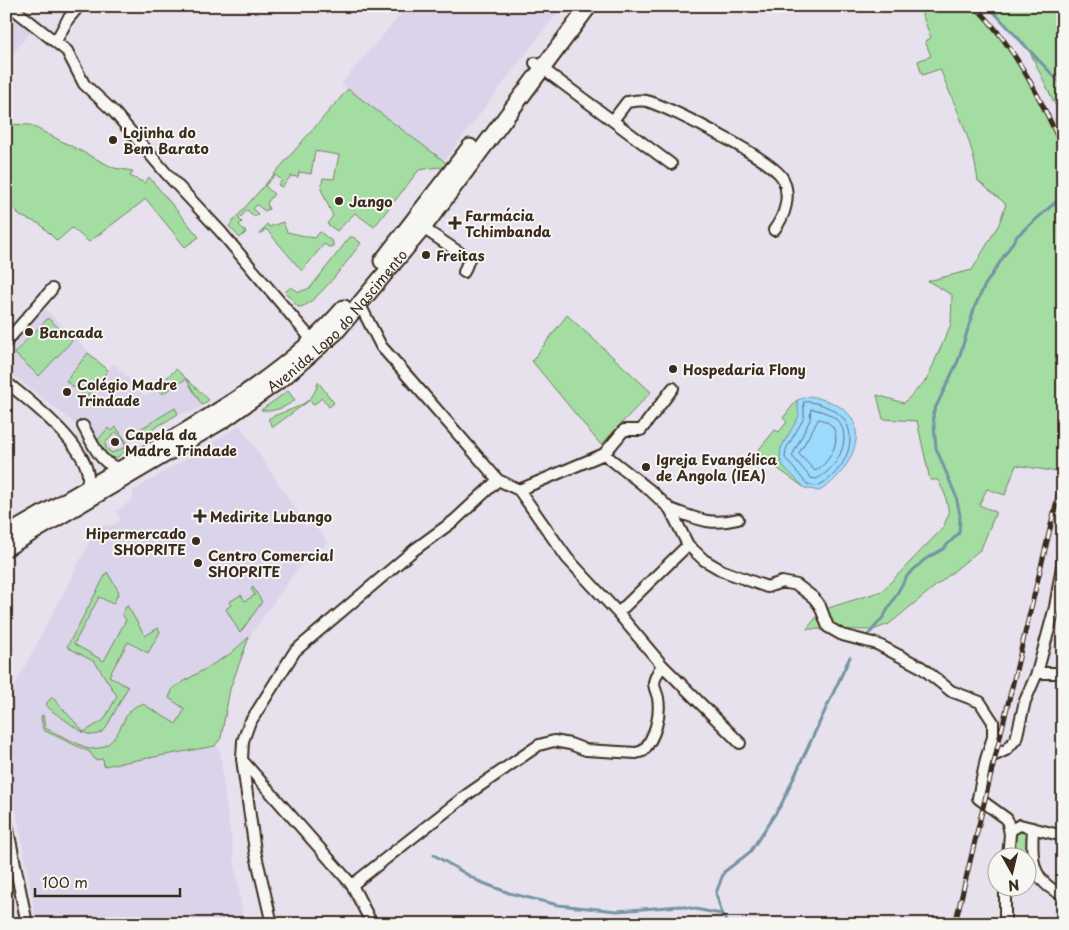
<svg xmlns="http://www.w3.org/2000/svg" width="1069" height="930" font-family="'Playpen Sans',sans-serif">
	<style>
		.built { fill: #dbd3e9 }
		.green { fill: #a4dda2; stroke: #708460; fill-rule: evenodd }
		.water { fill: #9cdafe; stroke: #7594a4 }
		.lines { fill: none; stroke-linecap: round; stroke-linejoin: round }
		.shore { stroke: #627078; stroke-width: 1 }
		.stream { stroke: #7594a4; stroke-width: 3 }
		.street-casing { stroke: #3b2a1e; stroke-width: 14 }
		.primary-casing { stroke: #3b2a1e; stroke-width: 19 }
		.street { stroke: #f6f6f2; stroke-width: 10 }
		.primary { stroke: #f6f6f2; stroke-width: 15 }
		.rail-casing { stroke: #3b2a1e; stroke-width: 5 }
		.rail { stroke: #f6f6f2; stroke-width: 3; stroke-dasharray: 9; stroke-linecap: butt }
		.poi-dot { fill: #3b2a1e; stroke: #f6f6f2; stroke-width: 2 }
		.labels { text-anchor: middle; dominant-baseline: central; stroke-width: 4; stroke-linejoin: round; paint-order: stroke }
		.poi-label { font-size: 14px; font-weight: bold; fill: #3b2a1e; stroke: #f6f6f2; text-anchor: start }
		.street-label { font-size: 14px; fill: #3b2a1e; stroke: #f6f6f2 }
	</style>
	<rect width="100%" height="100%" fill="#e6e1ed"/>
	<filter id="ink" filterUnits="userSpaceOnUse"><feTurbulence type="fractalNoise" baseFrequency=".02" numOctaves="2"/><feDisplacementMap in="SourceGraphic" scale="10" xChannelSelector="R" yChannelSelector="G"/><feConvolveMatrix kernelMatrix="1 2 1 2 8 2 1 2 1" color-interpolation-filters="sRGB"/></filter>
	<g filter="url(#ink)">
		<!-- built -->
		<path class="built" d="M 408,6 L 561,7 L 444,161 L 341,84 Z
			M 6,11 L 32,30 L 6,62 Z
			M 45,309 L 108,370 L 113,363 L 146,397 L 176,369 L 209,400 L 192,412 L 178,414 L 128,444 L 127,450 L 116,458 L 107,457 L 87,423 L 81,428 L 6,370 L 6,349 Z
			M 240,425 L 307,527 L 312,523 L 328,542 L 296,571 L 249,637 L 230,689 L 221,738 L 215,746 L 220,750 L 224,791 L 244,924 L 37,924 L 6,754 L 6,687 L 14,688 L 97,528 L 107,525 L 109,527 L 121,520 L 116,511 L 133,500 L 133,491 Z"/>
		<!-- green -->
		<path class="green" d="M 919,6 L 975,6 L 977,8 C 1013,51 1041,97 1063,149 L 1063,473 L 1016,465 L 1005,495 L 987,489 L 979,505 L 996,512 L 981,549 L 889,624 L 873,630 L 807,629 L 822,610 L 882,591 L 943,528 L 949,513 L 945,494 L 938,480 L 930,480 L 917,421 L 883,419 L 877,395 L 904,403 L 927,379 L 951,324 L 952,295 L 928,281 L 972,270 L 999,224 L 1006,204 L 978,181 C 973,140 955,107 940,69 L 922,75 L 918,61 L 931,56 L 925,41 L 931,38 Z
			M 988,6 L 1063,6 L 1063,121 L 1030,52 Z
			M 348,89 L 444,161 L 449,167 L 446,171 L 439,167 L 419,170 L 374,227 L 355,213 L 337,231 L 327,224 L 333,216 L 321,189 L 323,178 L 334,179 L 339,155 L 315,151 L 311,174 L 299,172 L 298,177 L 291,176 L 282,187 L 278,185 L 282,180 L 275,175 L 265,186 L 274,194 L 267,203 L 269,209 L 265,211 L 257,205 L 253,209 L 258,214 L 255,217 L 247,210 L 239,219 L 242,222 L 239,225 L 246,232 L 240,238 L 229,226 Z
			M 6,124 L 30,125 L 114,168 L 133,171 L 130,176 L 145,183 L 149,177 L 199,237 L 185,247 L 146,199 L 89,242 L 72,228 L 57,241 L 40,224 L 20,216 L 6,197 Z
			M 283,222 L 287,232 L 314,238 L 320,232 L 333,242 L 333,246 L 329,247 L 324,244 L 302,271 L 266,229 L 260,234 L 267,224 L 269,227 Z
			M 350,237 L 353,237 L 361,243 C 352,255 312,310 298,307 L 285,292 L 291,287 L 299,292 L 310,288 Z
			M 567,315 L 651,392 L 601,445 L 532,361 Z
			M 48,318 L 72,341 L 39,376 L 14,353 Z
			M 88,353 L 108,370 L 86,397 L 66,381 Z
			M 176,369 L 209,400 L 202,405 L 186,379 L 162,394 L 157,387 Z
			M 318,382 L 334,403 L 329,407 L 322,398 L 313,405 L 310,400 L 273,427 L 268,419 C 287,408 313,409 318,382 Z
			M 288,391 L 295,400 C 286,407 273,413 261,410 Z
			M 797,400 L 800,416 L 781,448 L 784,467 L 805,488 L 756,453 L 775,430 L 779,432 L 787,422 L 783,418 Z
			M 175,408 L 178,414 L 140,437 L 137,431 Z
			M 116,427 L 128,444 L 127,450 L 116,458 L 107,457 L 97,441 L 108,428 L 112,431 ZM 116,432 L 123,438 L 126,447 L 112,453 L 106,448 L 105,443 Z
			M 107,572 L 119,592 L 113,604 L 99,597 L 74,644 L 104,661 L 126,620 L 122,614 L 127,605 L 145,636 L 158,628 L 160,632 L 148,653 L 128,642 L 109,676 L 128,687 L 106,728 C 93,744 76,728 64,719 C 58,715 49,710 46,704 L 52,697 L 84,732 L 104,720 L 117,696 L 95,662 L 67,647 Z
			M 253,587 L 262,602 L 240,633 L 226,609 L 231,605 L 229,602 L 241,595 L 245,601 L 255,595 L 251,589 Z
			M 249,637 L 230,689 L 221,738 L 215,746 L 104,766 L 103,759 L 95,760 L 90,752 L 43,730 L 41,716 L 43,715 L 45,728 L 89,749 C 126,750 117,707 143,704 L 176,724 L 185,709 L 169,698 L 173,688 L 230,654 Z
			M 1011,830 L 1032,835 L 1027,858 L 1003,858 Z"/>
		<!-- water -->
		<path class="water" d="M 811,396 C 825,400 842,404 851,417 C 868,442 841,480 819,491 L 805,488 L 784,467 L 780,459 L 781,448 L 799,416 L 797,400 Z"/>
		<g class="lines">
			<!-- shore -->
			<path class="shore" d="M 804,402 C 812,401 820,404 827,407 C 867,423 849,472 817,486 L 807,484 L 785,458 L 786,449 L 804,418 Z
				M 811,409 C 816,409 821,411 826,413 C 859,426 841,468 816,479 L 811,478 L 792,456 L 810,420 Z
				M 819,419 C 848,425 835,460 815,471 L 799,454 Z"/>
			<!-- stream -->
			<path class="stream" d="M 988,6 L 1063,86
				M 868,635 L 884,616 L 907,576 L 924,560 L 943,549 L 959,533 L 960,515 L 956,496 L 936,448 L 933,413 L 958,361 L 975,306 L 985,285 L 1017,236 L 1058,200
				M 434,855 L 478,881 L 509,893 L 558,905 L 617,911 L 680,906 L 721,914
				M 728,924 L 722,914 L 716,893 L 724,872 L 750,852 L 781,805 L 850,657"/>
			<defs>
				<path id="street" d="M 10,6 L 67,51 L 84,84 L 114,112 L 165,172 L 221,232 L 312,340
					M 56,41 L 68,19 L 79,6
					M 535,63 L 671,164
					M 614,119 L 627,102 C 634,101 643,99 650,102 C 674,110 774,160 783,179 C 791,196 785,216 774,230
					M 423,228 L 469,259 L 464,272
					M 360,305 L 381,346 L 396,363 L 498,480 L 519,490 L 567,558 L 618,613 L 662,665 L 740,743
					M 6,342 L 52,289
					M 6,382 C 28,400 104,457 85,489
					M 83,426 C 93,443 100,467 122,468
					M 604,454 L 651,491 L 670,509 L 688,545 L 704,560 L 723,571 L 767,587 L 782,582 L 797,585 L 814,598 L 820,606 L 828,627 L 842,635 L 877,644 L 921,667 L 951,691 L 980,702 L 993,722 L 993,737 L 986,759
					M 519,490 L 604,454 L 624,430 L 641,430 L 673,388
					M 670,509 C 697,519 710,526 738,519
					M 618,613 L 688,545
					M 1037,673 L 1063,673
					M 242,760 L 352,885 L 372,924
					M 6,820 L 27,924
					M 1033,828 C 1031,859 1031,881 1063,895
					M 1010,834 L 1011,830 L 1020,825 L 1063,836
					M 1008,858 L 1010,834 L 1007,819 L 978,798 L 986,759 L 1006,750 L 1016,739 L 1025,701 L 1037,673 L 1055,607 L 1063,560
					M 352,885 L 468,794 L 539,745 L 554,741 L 570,744 L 586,750 L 636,753 L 643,751 C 655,737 661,716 658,698 C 657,693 654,688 654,683 C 655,676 659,671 662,665
					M 272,924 L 255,851 L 242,759 L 243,741 L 249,724 L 295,651 L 414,550 L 455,520 L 498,480
					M 1005,924 L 1005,888"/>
				<g id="primary">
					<path d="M 382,261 L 470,147"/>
					<path d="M 6,535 C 56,506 106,478 155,449 C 222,410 293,367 344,308"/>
					<path id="s1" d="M 6,548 L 225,419 L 284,377 L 336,332 L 423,228 L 589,6"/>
				</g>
			</defs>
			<!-- street casing -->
			<use href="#street" class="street-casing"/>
			<!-- primary casing -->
			<use href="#primary" class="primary-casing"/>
			<!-- street -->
			<use href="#street" class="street"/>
			<!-- primary -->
			<use href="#primary" class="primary"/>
			<defs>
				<path id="rail" d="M 975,6 C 1014,45 1041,99 1063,149
					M 955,924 L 1063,475"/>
			</defs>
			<!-- rail casing -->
			<use href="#rail" class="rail-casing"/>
			<!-- rail -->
			<use href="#rail" class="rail"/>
		</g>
	</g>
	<!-- markers -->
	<g class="poi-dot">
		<circle cx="113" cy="140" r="5"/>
		<circle cx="339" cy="201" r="5"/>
		<path d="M452.5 215.5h5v5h5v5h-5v5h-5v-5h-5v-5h5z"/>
		<circle cx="426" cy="255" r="5"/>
		<circle cx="29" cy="332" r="5"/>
		<circle cx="673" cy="369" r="5"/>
		<circle cx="67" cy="392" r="5"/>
		<circle cx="115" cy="442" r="5"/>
		<circle cx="646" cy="467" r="5"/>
		<path d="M197.5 508.5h5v5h5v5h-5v5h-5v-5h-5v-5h5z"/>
		<circle cx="196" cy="541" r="5"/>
		<circle cx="198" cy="563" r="5"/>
	</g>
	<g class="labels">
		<!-- poi labels -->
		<g class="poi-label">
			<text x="123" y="132">Lojinha do<tspan x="123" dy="16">Bem Barato</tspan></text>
			<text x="349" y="201">Jango</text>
			<text x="465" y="215">Farmácia<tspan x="465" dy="16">Tchimbanda</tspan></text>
			<text x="436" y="255">Freitas</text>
			<text x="39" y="332">Bancada</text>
			<text x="683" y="369">Hospedaria Flony</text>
			<text x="77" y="384">Colégio Madre<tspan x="77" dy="16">Trindade</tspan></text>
			<text x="125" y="434">Capela da<tspan x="125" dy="16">Madre Trindade</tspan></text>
			<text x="656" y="459">Igreja Evangélica<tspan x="656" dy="16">de Angola (IEA)</tspan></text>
			<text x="210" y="516">Medirite Lubango</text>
			<text x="186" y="533" text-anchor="end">Hipermercado<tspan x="186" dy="16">SHOPRITE</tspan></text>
			<text x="208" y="555">Centro Comercial<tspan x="208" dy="16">SHOPRITE</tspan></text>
		</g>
		<!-- street labels -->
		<g class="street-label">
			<text stroke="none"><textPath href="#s1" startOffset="404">Avenida Lopo do Nascimento</textPath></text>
		</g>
	</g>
	<!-- margin -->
	<rect width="1069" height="930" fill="none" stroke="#f6f6f2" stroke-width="25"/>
	<rect x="12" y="12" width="1044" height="905" fill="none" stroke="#3b2a1e" stroke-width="2" filter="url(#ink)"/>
	<!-- north arrow -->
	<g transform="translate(1012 872) rotate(172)"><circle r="24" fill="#f6f6f2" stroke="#aba49d"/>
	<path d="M0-4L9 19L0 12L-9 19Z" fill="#3b2a1e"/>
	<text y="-8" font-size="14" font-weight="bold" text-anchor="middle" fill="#3b2a1e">N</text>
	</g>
	<!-- scale -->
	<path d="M35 888v8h145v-8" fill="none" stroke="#3b2a1e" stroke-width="2.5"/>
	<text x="42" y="888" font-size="15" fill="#3b2a1e" stroke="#f6f6f2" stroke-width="4" paint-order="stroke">100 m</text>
</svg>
